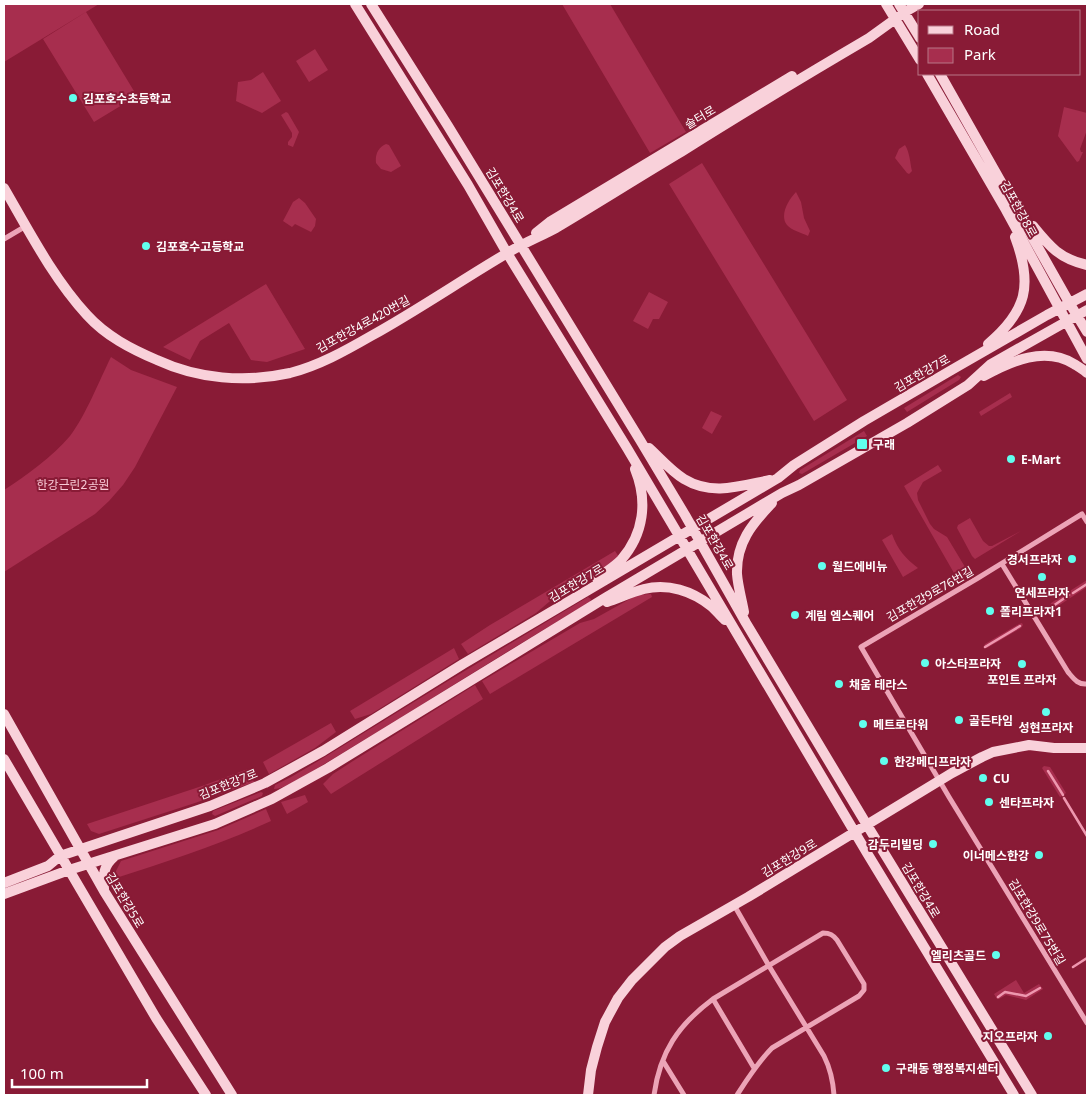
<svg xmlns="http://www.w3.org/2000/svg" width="1091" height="1099" font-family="'Noto Sans','Noto Sans KR',sans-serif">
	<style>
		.green { fill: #a72e4e }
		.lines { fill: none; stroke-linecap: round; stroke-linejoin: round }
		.stream { stroke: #ee97af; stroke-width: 2.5 }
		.street { stroke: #eca4b7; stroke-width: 5 }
		.secondary { stroke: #f9d1da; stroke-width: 10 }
		.poi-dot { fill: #61feee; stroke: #891b36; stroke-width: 2 }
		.labels { text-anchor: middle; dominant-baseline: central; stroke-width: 4; stroke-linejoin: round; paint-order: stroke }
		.poi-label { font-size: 12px; font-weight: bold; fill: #fff; stroke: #891b36; text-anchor: start }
		.street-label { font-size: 12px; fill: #fff; stroke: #891b36 }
		.park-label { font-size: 12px; fill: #f9cad6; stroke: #891b36 }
	</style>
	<rect width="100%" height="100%" fill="#891b36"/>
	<!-- green -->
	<path class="green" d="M 4,4 L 99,4 L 4,62 Z
		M 562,4 L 610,4 L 686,132 L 650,153 Z
		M 86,12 L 137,96 L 94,122 L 43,39 Z
		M 315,49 L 328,70 L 309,82 L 296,61 Z
		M 263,72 L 281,101 L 262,113 L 236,101 L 238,82 L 251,80 Z
		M 1064,107 L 1087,113 L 1087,130 L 1080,149 L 1081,152 L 1083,152 L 1079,161 L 1077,162 L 1058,136 Z
		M 286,112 L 288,113 L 299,132 L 293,147 L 288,145 L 288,142 L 292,137 L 292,133 L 281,115 Z
		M 386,144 L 389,145 L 401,166 L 391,172 L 381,169 L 376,163 C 375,155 378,147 386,144 Z
		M 905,145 C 910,153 910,163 912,171 L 909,174 L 907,173 L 895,158 L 899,149 Z
		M 702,163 L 847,400 L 814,421 L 669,184 Z
		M 796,192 L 801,202 L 804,218 L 810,231 L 808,236 C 802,233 791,230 787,225 C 779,215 789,199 796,192 Z
		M 299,198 L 305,203 L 316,219 L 315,226 L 311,232 L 295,224 L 292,227 L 283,221 L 293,202 Z
		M 266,284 L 305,349 L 267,362 L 251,360 L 229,323 L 200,341 L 190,360 L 163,347 Z
		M 649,292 L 668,302 L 659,319 L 653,319 L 648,329 L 633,321 Z
		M 111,357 L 131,370 L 177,387 L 135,467 L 123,485 L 109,501 L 95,514 L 4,572 L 4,490 C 26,476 53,456 70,436 C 86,415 99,381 111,357 Z
		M 958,375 L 961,377 L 959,380 L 907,412 L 904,408 Z
		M 1010,393 L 1012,397 L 981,416 L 979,412 Z
		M 711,411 L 722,416 L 712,434 L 702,428 Z
		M 864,431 L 867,436 L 802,474 L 799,473 L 800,470 Z
		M 938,465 L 942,471 L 923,482 L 917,493 L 918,500 L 930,524 L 934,529 L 947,537 L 965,567 L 954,573 L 904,486 Z
		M 970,518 L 983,541 L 989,546 L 992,546 L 1021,531 L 975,559 L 972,556 L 957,528 L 958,525 Z
		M 892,534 C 898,550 905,558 918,568 L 903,577 L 882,540 Z
		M 615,551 L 619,557 L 607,566 L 556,596 L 536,613 L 468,654 L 461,644 L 490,625 Z
		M 1087,580 L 1087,587 L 1055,608 L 1051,609 L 1050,606 L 1051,603 Z
		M 651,594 L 652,597 L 490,694 L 482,681 L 580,623 L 594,619 L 637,595 Z
		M 588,597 L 591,599 L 590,602 C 503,653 418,708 331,760 C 320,766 285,790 274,789 L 275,785 L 291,777 L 320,760 L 448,681 Z
		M 1022,623 L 1023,625 L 1021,628 L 987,648 L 985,648 L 984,646 L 985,644 L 1019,624 Z
		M 454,648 L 459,659 L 371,714 L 355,719 L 350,711 Z
		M 475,685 L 483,699 L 331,794 L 323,784 L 333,774 L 353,761 Z
		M 331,723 L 336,732 L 315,748 L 269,774 L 263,762 Z
		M 1044,766 L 1050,767 L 1066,793 L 1063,795 L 1049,772 L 1049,770 L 1047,770 L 1047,772 L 1062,796 L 1060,797 L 1042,768 Z
		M 248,769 L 254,782 L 195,803 L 99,834 L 91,831 L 87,824 L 202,786 Z
		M 261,792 L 263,793 L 262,796 L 215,816 L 212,814 L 213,811 Z
		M 305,795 L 308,802 L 287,814 L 281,802 Z
		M 266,809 L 271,821 C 221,844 169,861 116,878 L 115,873 L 121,861 L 218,830 Z
		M 1016,980 L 1024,993 L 1039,984 L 1043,989 L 1026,1000 L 1006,995 L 999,999 L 997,999 L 994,994 Z"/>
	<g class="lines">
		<!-- stream -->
		<path class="stream" d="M 1073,593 L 1087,584
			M 1053,606 L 1069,595
			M 985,647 L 1020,626
			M 1048,771 L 1063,795
			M 1064,798 L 1087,836
			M 1073,967 L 1087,958
			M 998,997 L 1005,992 L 1026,996 L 1040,988"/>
		<!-- street -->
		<path class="street" d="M 4,239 L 26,226
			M 1087,522 L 1082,514 L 978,578 L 861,647 L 949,797 L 1087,1023
			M 1002,564 L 1068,672 C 1074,679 1078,685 1087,684
			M 734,905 L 769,966 L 824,1056 C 831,1070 833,1081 834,1095
			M 713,999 L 754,1068
			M 663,1061 L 684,1095
			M 654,1095 C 660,1052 678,1025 713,999 L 823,933 C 830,933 833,935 837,940 L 864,984 L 864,990 L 859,996 L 772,1048 C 758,1062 748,1078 737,1095"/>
		<!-- secondary -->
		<path class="secondary" d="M 355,4 L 468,185 L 507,253 L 627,448 L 867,853 L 1014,1095
			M 371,4 L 448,126 L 640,440 L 685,515 L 746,623 L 867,825 L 1032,1095
			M 886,4 L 920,60
			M 899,4 L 920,38
			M 927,74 L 1006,210 L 1087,359
			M 940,74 L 1070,304 L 1087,332
			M 4,188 C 29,231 53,278 87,315 C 106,336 131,349 157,360 C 198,379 245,383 290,373 C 318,366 345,351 371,336 C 418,310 463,279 509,252 C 524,243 541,236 556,228 C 598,203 639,177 681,152 C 743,113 806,75 869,38 L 905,12 L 919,4
			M 1033,226 C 1050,247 1060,259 1087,265
			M 536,233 L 551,221 L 792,76
			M 988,344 C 1027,311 1033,285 1015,237
			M 984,376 C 1011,361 1045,346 1074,364 C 1079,367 1083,369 1087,373
			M 649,448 C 660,458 671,471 684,479 C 712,496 740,486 770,480
			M 597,579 C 604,573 614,567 621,560 C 644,534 648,501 635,469
			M 607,602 C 619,598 632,592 644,589 C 668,583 692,591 711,606 C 716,610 720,616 725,620
			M 744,612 C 742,600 738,587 737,574 C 736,543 752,524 772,503
			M 4,714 L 104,891 L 232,1095
			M 4,759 L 156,1018 L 206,1095
			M 4,883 L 48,866 L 60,856 L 210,806 L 265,783 L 323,751 L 463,664 L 778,478 L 794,465 L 864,421 L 955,368 L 1047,315 L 1087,294
			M 104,889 C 103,876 103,866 114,857
			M 4,894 L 69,870 L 215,824 L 272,799 L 328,768 L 605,598 L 782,493 L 799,485 L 907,423 L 968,385 L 991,364 L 1087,310
			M 588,1095 L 591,1070 L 597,1047 L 605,1022 L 618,998 L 632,980 L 665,947 L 680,936 L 748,897 L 952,773 L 982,757 L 993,752 L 1029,745 L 1054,748 L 1087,748"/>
	</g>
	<!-- markers -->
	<g class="poi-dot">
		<circle cx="73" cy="98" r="5"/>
		<circle cx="146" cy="246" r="5"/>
		<rect x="856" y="438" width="12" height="12" rx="2.5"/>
		<circle cx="1011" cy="459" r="5"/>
		<circle cx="1072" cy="559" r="5"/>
		<circle cx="822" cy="566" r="5"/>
		<circle cx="1042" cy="577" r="5"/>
		<circle cx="990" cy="611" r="5"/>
		<circle cx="795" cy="615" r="5"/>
		<circle cx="925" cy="663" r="5"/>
		<circle cx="1022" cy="664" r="5"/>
		<circle cx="839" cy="684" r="5"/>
		<circle cx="1046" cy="712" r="5"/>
		<circle cx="959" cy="720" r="5"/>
		<circle cx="863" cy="724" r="5"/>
		<circle cx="884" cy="761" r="5"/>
		<circle cx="983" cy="778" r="5"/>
		<circle cx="989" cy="802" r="5"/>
		<circle cx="933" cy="844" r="5"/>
		<circle cx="1039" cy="855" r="5"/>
		<circle cx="996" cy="955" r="5"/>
		<circle cx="1048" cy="1036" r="5"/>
		<circle cx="886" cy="1068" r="5"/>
	</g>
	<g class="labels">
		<!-- poi labels -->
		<g class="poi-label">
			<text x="83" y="98">김포호수초등학교</text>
			<text x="156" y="246">김포호수고등학교</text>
			<text x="873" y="444">구래</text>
			<text x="1021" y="459">E-Mart</text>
			<text x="1062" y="559" text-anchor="end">경서프라자</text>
			<text x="832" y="566">월드에비뉴</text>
			<text x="1042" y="592" text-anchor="middle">연세프라자</text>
			<text x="1000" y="611">폴리프라자1</text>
			<text x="805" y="615">계림 엠스퀘어</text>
			<text x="935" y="663">아스타프라자</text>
			<text x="1022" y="679" text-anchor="middle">포인트 프라자</text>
			<text x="849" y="684">채움 테라스</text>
			<text x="969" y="720">골든타임</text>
			<text x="873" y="724">메트로타워</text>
			<text x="1046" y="727" text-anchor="middle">성현프라자</text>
			<text x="894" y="761">한강메디프라자</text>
			<text x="993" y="778">CU</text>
			<text x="999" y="802">센타프라자</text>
			<text x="923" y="844" text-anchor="end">감두리빌딩</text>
			<text x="1029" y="855" text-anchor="end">이너메스한강</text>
			<text x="986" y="955" text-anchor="end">엘리츠골드</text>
			<text x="1038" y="1036" text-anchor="end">지오프라자</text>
			<text x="896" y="1068">구래동 행정복지센터</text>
		</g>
		<!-- street labels -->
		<g class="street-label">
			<text transform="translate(700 117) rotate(-31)">솔터로</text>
			<text transform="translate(505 195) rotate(59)">김포한강4로</text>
			<text transform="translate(1019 209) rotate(61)">김포한강8로</text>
			<text transform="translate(363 324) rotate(-29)">김포한강4로420번길</text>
			<text transform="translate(922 373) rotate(-30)">김포한강7로</text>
			<text transform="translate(715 542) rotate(60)">김포한강4로</text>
			<text transform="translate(576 583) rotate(-31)">김포한강7로</text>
			<text transform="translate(930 594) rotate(-30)">김포한강9로76번길</text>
			<text transform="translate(228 784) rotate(-22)">김포한강7로</text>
			<text transform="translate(789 858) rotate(-31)">김포한강9로</text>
			<text transform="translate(921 890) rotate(59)">김포한강4로</text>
			<text transform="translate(125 900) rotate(59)">김포한강5로</text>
			<text transform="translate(1037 922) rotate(59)">김포한강9로75번길</text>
		</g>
		<!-- park labels -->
		<g class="park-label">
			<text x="73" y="484">한강근린2공원</text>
		</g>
	</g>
	<!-- border -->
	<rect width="1091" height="1099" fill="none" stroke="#ffffff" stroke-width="10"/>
	<!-- legend -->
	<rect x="918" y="10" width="162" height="65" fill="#891b36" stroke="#b87686"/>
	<rect x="928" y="26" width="25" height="8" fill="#f9d1da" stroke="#b87686"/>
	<text x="964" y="35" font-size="15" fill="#ffffff">Road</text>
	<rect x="928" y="48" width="25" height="15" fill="#a72e4e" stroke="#b87686"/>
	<text x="964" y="60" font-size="15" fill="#ffffff">Park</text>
	<!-- scale -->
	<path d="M12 1079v8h135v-8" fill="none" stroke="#ffffff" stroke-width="2.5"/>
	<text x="20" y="1079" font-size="15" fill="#ffffff" stroke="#891b36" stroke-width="4" paint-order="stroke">100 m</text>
</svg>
